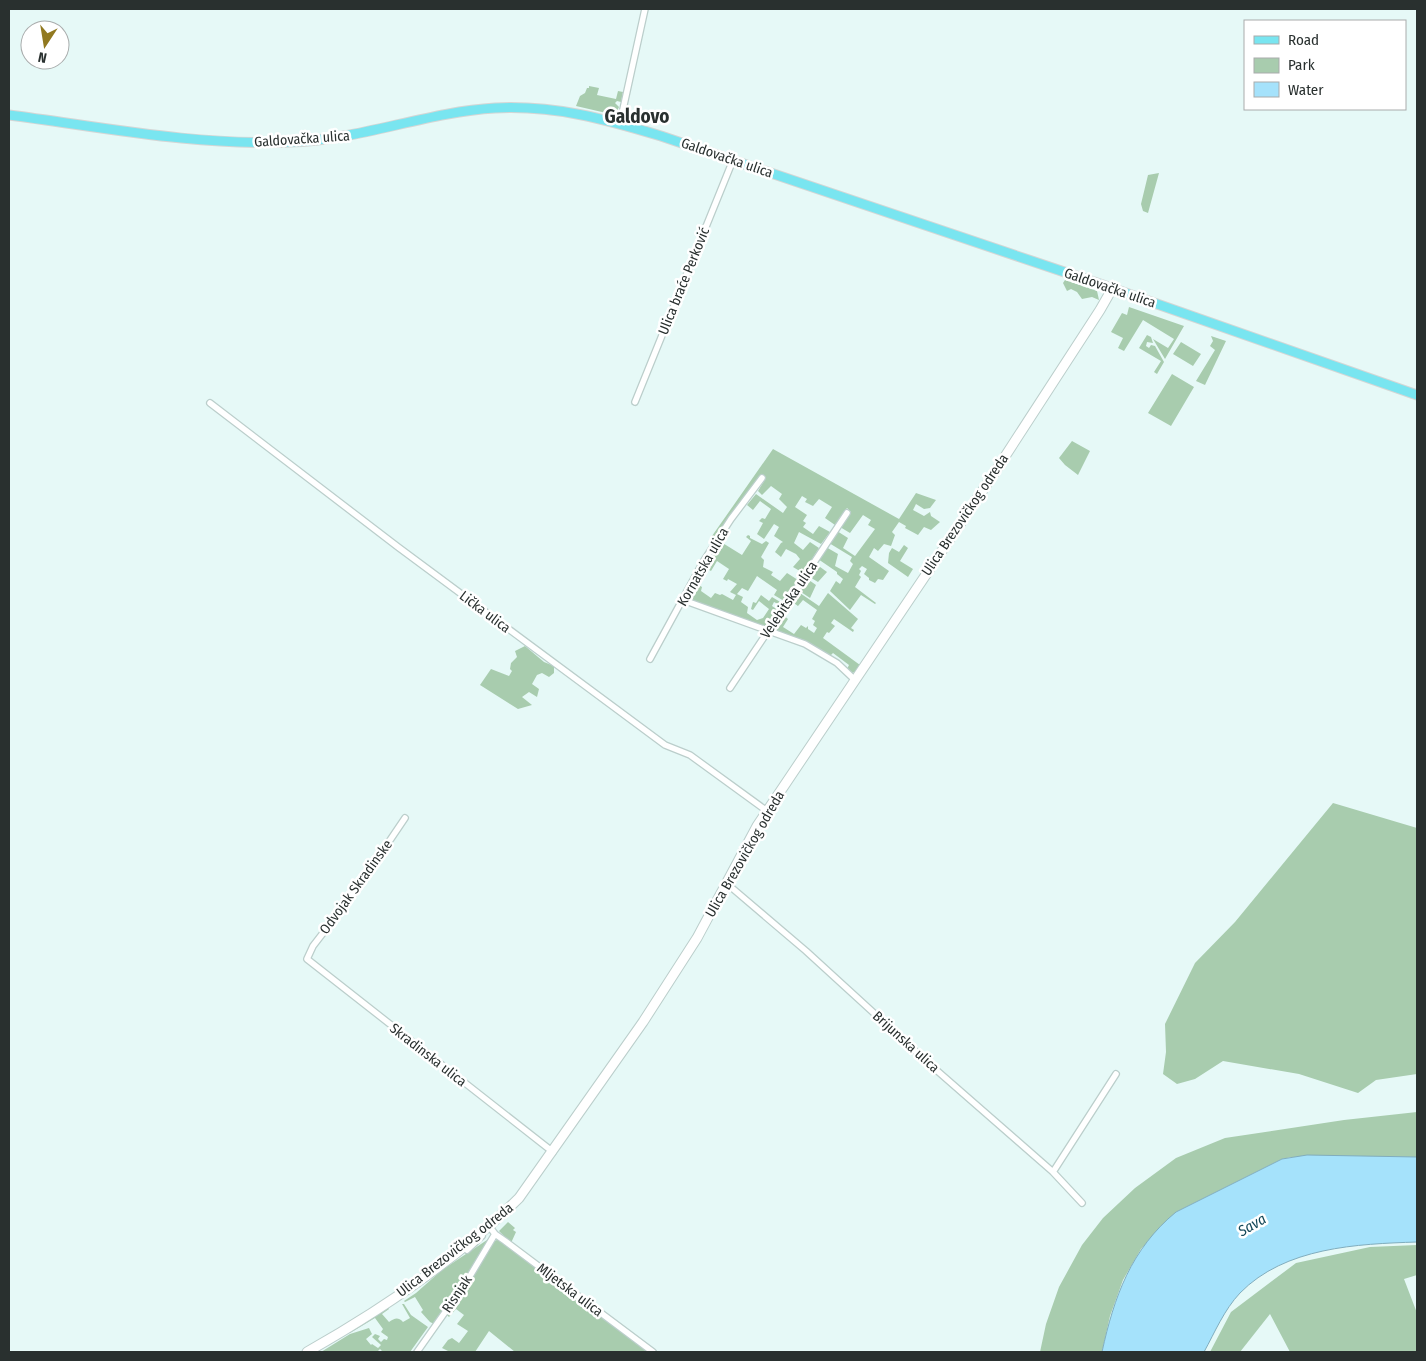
<svg xmlns="http://www.w3.org/2000/svg" width="1426" height="1361" font-family="'Fira Sans Condensed',sans-serif">
	<style>
		.green { fill: #a8ccae }
		.water { fill: #a5e2fb; stroke: #80adbe }
		.lines { fill: none; stroke-linecap: round; stroke-linejoin: round }
		.minor-casing { stroke: #bbcecb; stroke-width: 8 }
		.secondary-casing { stroke: #bbcecb; stroke-width: 11 }
		.primary-casing { stroke: #d4d6d5; stroke-width: 11 }
		.minor { stroke: #fff; stroke-width: 5.5 }
		.secondary { stroke: #fff; stroke-width: 9 }
		.primary { stroke: #79e5f0; stroke-width: 9 }
		.labels { text-anchor: middle; dominant-baseline: central; stroke-width: 5; stroke-linejoin: round; paint-order: stroke }
		.street-label { font-size: 14px; fill: #29302f; stroke: #fff }
		.water-label { font-size: 15px; font-style: italic; fill: #144859; stroke: #fff }
		.district-label { font-size: 19px; font-weight: bold; fill: #29302f; stroke: #fff }
	</style>
	<rect width="100%" height="100%" fill="#e6f9f7"/>
	<!-- green -->
	<path class="green" d="M 589,86 L 599,88 L 597,95 L 616,99 L 618,91 L 623,92 L 621,102 L 617,101 L 615,103 L 619,107 L 615,115 L 576,106 L 580,96 L 585,93 L 587,88 L 589,88 Z
		M 1159,173 L 1148,213 L 1143,211 L 1141,204 L 1148,175 Z
		M 1065,280 L 1097,291 L 1099,300 L 1092,297 L 1082,299 L 1077,292 L 1071,289 L 1067,291 L 1063,283 Z
		M 1129,307 L 1184,326 L 1165,359 L 1153,339 L 1168,348 L 1174,339 L 1143,320 L 1124,351 L 1118,348 L 1123,338 L 1111,332 L 1122,313 L 1127,315 Z
		M 1147,335 L 1151,337 L 1153,343 L 1147,342 L 1146,346 L 1149,348 L 1151,345 L 1155,346 L 1164,362 L 1157,374 L 1154,372 L 1161,361 L 1139,348 Z
		M 1211,336 L 1226,341 L 1205,385 L 1196,381 L 1215,350 L 1210,346 L 1213,341 Z
		M 1181,342 L 1201,354 L 1193,366 L 1173,354 Z
		M 1172,374 L 1194,387 L 1171,426 L 1148,413 Z
		M 1072,441 L 1090,451 L 1078,475 L 1065,465 L 1059,458 Z
		M 773,449 L 899,519 L 916,493 L 936,500 L 930,508 L 924,509 L 916,504 L 913,510 L 924,516 L 930,512 L 931,516 L 940,522 L 931,530 L 924,527 L 918,535 L 905,528 L 906,526 L 899,522 L 892,532 L 895,535 L 891,546 L 884,544 L 878,551 L 874,548 L 869,557 L 889,571 L 883,580 L 878,579 L 875,583 L 869,580 L 869,578 L 864,574 L 867,569 L 862,566 L 859,569 L 861,571 L 859,575 L 861,577 L 855,587 L 876,603 L 875,604 L 861,595 L 850,610 L 830,591 L 836,581 L 840,584 L 843,579 L 837,574 L 837,572 L 818,559 L 826,547 L 838,554 L 835,566 L 848,573 L 853,564 L 850,561 L 852,557 L 829,543 L 837,531 L 848,538 L 843,548 L 855,556 L 875,529 L 868,525 L 871,520 L 863,515 L 850,533 L 840,527 L 851,512 L 847,508 L 835,525 L 825,518 L 832,507 L 819,499 L 813,506 L 805,502 L 807,499 L 802,496 L 795,507 L 807,515 L 803,521 L 806,523 L 803,527 L 813,534 L 819,526 L 830,532 L 821,544 L 799,532 L 794,543 L 803,550 L 810,542 L 819,548 L 803,573 L 793,567 L 800,559 L 796,554 L 786,549 L 781,557 L 775,552 L 781,543 L 783,542 L 774,536 L 779,527 L 774,524 L 764,539 L 757,534 L 763,523 L 759,521 L 762,518 L 765,519 L 771,509 L 760,501 L 753,510 L 747,505 L 756,494 L 783,513 L 787,507 L 779,499 L 782,494 L 771,486 L 762,495 L 758,491 L 764,481 L 760,479 L 716,538 L 712,536 Z
		M 748,535 L 750,536 L 750,538 L 762,544 L 766,541 L 769,543 L 761,557 L 764,560 L 763,567 L 773,572 L 771,575 L 780,581 L 787,573 L 798,580 L 784,601 L 774,595 L 777,590 L 757,576 L 748,591 L 742,588 L 737,594 L 743,597 L 741,602 L 748,607 L 747,613 L 757,620 L 763,618 L 769,609 L 759,601 L 753,610 L 751,609 L 753,602 L 756,603 L 761,595 L 769,601 L 772,597 L 782,603 L 780,605 L 774,602 L 772,606 L 778,610 L 765,627 L 689,599 L 690,593 L 695,583 L 702,587 L 701,591 L 711,598 L 715,593 L 720,595 L 722,594 L 733,600 L 736,595 L 730,592 L 737,584 L 728,579 L 727,581 L 723,579 L 729,569 L 717,561 L 711,571 L 704,567 L 721,542 L 742,555 L 751,541 L 746,537 Z
		M 904,545 L 908,548 L 900,561 L 913,569 L 908,577 L 888,563 L 889,553 L 892,548 L 899,552 Z
		M 816,564 L 827,572 L 818,582 L 808,576 Z
		M 806,578 L 816,585 L 810,598 L 798,590 Z
		M 797,591 L 819,606 L 828,593 L 858,619 L 851,628 L 854,630 L 853,632 L 834,619 L 831,623 L 835,626 L 829,633 L 827,632 L 823,638 L 860,665 L 856,672 L 851,673 L 847,669 L 849,665 L 833,653 L 829,657 L 775,630 L 774,627 L 782,614 L 788,619 L 783,627 L 794,634 L 801,625 L 806,628 L 808,626 L 808,629 L 814,633 L 817,628 L 813,625 L 815,621 L 812,619 L 817,610 L 803,600 L 798,606 L 791,601 Z
		M 525,646 L 544,662 L 554,666 L 554,673 L 549,677 L 542,673 L 537,675 L 532,684 L 539,689 L 537,697 L 529,692 L 522,697 L 532,705 L 518,709 L 480,685 L 491,669 L 509,676 L 512,671 L 510,669 L 511,663 L 517,657 L 515,651 Z
		M 1333,803 L 1417,828 L 1417,1074 L 1376,1080 L 1358,1093 L 1299,1074 L 1223,1061 L 1195,1079 L 1177,1084 L 1163,1074 L 1166,1052 L 1165,1024 L 1195,963 L 1235,922 Z
		M 1417,1112 L 1417,1157 L 1292,1157 L 1282,1159 L 1176,1212 L 1141,1249 L 1123,1280 L 1110,1316 L 1102,1352 L 1040,1352 L 1046,1324 L 1059,1287 L 1082,1245 L 1103,1218 L 1135,1188 L 1176,1158 L 1225,1138 L 1344,1120 Z
		M 508,1222 L 515,1228 L 513,1230 L 516,1232 L 511,1243 L 499,1231 Z
		M 490,1238 L 464,1280 L 434,1324 L 430,1322 L 421,1312 L 423,1310 L 415,1297 L 405,1302 L 404,1301 L 416,1293 L 442,1270 Z
		M 498,1239 L 649,1352 L 515,1352 L 489,1331 L 475,1352 L 450,1352 L 442,1348 L 448,1340 L 452,1338 L 459,1343 L 468,1331 L 457,1324 L 464,1315 L 456,1309 L 449,1317 L 446,1314 L 494,1242 Z
		M 1417,1245 L 1417,1275 L 1404,1279 L 1417,1313 L 1417,1352 L 1290,1352 L 1270,1314 L 1240,1352 L 1210,1352 L 1231,1312 L 1296,1263 L 1370,1247 Z
		M 402,1304 L 404,1304 L 411,1315 L 428,1327 L 410,1352 L 383,1352 L 380,1349 L 378,1351 L 380,1352 L 321,1352 L 350,1334 L 369,1328 L 372,1334 L 366,1339 L 371,1345 L 372,1344 L 378,1348 L 381,1345 L 372,1337 L 375,1334 L 380,1336 L 378,1339 L 381,1342 L 384,1339 L 387,1340 L 388,1337 L 381,1332 L 383,1329 L 375,1318 L 350,1333 L 349,1332 L 388,1307 L 389,1309 L 382,1314 L 389,1322 C 395,1318 398,1317 403,1322 L 410,1318 Z"/>
	<!-- water -->
	<path class="water" d="M 1307,1155 L 1417,1157 L 1417,1242 C 1357,1244 1285,1247 1240,1293 C 1224,1310 1215,1332 1204,1352 L 1102,1352 C 1114,1297 1131,1249 1176,1212 L 1282,1159 Z"/>
	<g class="lines">
		<defs>
			<path id="minor" d="M 620,123 L 645,9
				M 635,402 L 733,160
				M 210,403 L 398,547 L 665,745 L 690,755 L 767,811
				M 683,600 L 805,644 L 837,663 L 855,680
				M 650,659 L 703,562 L 731,519 L 762,478
				M 730,688 L 847,513
				M 405,818 L 357,889 L 313,946 L 307,959 L 553,1152
				M 726,885 L 732,888 L 806,951 L 934,1068 L 1053,1172 L 1082,1203
				M 1053,1172 L 1116,1074
				M 489,1226 L 495,1234 L 505,1241 L 653,1352
				M 467,1250 L 482,1236
				M 417,1352 L 467,1281 L 495,1234"/>
			<path id="secondary" d="M 307,1352 C 383,1309 457,1259 519,1198 L 643,1022 L 697,938 L 757,826 L 991,478 L 1100,310 L 1112,289"/>
			<path id="primary" d="M 9,115 C 102,127 196,146 290,142 C 360,140 426,112 495,108 C 555,105 605,119 661,136 L 1100,284 L 1417,395"/>
		</defs>
		<!-- minor casing -->
		<use href="#minor" class="minor-casing"/>
		<!-- secondary casing -->
		<use href="#secondary" class="secondary-casing"/>
		<!-- primary casing -->
		<use href="#primary" class="primary-casing"/>
		<!-- minor -->
		<use href="#minor" class="minor"/>
		<!-- secondary -->
		<use href="#secondary" class="secondary"/>
		<!-- primary -->
		<use href="#primary" class="primary"/>
	</g>
	<g class="labels">
		<!-- street labels -->
		<g class="street-label">
			<text transform="translate(302 139) rotate(-4)">Galdovačka ulica</text>
			<text transform="translate(727 158) rotate(19)">Galdovačka ulica</text>
			<text transform="translate(684 281) rotate(-68)">Ulica braće Perković</text>
			<text transform="translate(1110 288) rotate(19)">Galdovačka ulica</text>
			<text transform="translate(965 515) rotate(-56)">Ulica Brezovičkog odreda</text>
			<text transform="translate(703 567) rotate(-60)">Kornatska ulica</text>
			<text transform="translate(789 600) rotate(-56)">Velebitska ulica</text>
			<text transform="translate(485 612) rotate(37)">Lička ulica</text>
			<text transform="translate(745 854) rotate(-60)">Ulica Brezovičkog odreda</text>
			<text transform="translate(356 887) rotate(-54)">Odvojak Skradinske</text>
			<text transform="translate(906 1042) rotate(42)">Brijunska ulica</text>
			<text transform="translate(428 1055) rotate(38)">Skradinska ulica</text>
			<text transform="translate(455 1250) rotate(-38)">Ulica Brezovičkog odreda</text>
			<text transform="translate(570 1290) rotate(37)">Mljetska ulica</text>
			<text transform="translate(457 1294) rotate(-56)">Risnjak</text>
		</g>
		<!-- water labels -->
		<g class="water-label">
			<text transform="translate(1252 1225) rotate(-30)">Sava</text>
		</g>
		<!-- district labels -->
		<g class="district-label">
			<text x="637" y="116">Galdovo</text>
		</g>
	</g>
	<!-- border -->
	<rect width="1426" height="1361" fill="none" stroke="#29302f" stroke-width="20"/>
	<!-- legend -->
	<rect x="1244" y="20" width="162" height="90" fill="#ffffff" stroke="#a9acac"/>
	<rect x="1254" y="36" width="25" height="8" fill="#79e5f0" stroke="#a9acac"/>
	<text x="1288" y="45" font-size="15" fill="#29302f">Road</text>
	<rect x="1254" y="58" width="25" height="15" fill="#a8ccae" stroke="#a9acac"/>
	<text x="1288" y="70" font-size="15" fill="#29302f">Park</text>
	<rect x="1254" y="82" width="25" height="15" fill="#a5e2fb" stroke="#a9acac"/>
	<text x="1288" y="95" font-size="15" fill="#29302f">Water</text>
	<!-- north arrow -->
	<g transform="translate(45 45) rotate(192)"><circle r="24" fill="#ffffff" stroke="#a9acac"/>
	<path d="M0-4L9 19L0 12L-9 19Z" fill="#917920"/>
	<text y="-8" font-size="14" font-weight="bold" text-anchor="middle" fill="#29302f">N</text>
	</g>
</svg>
